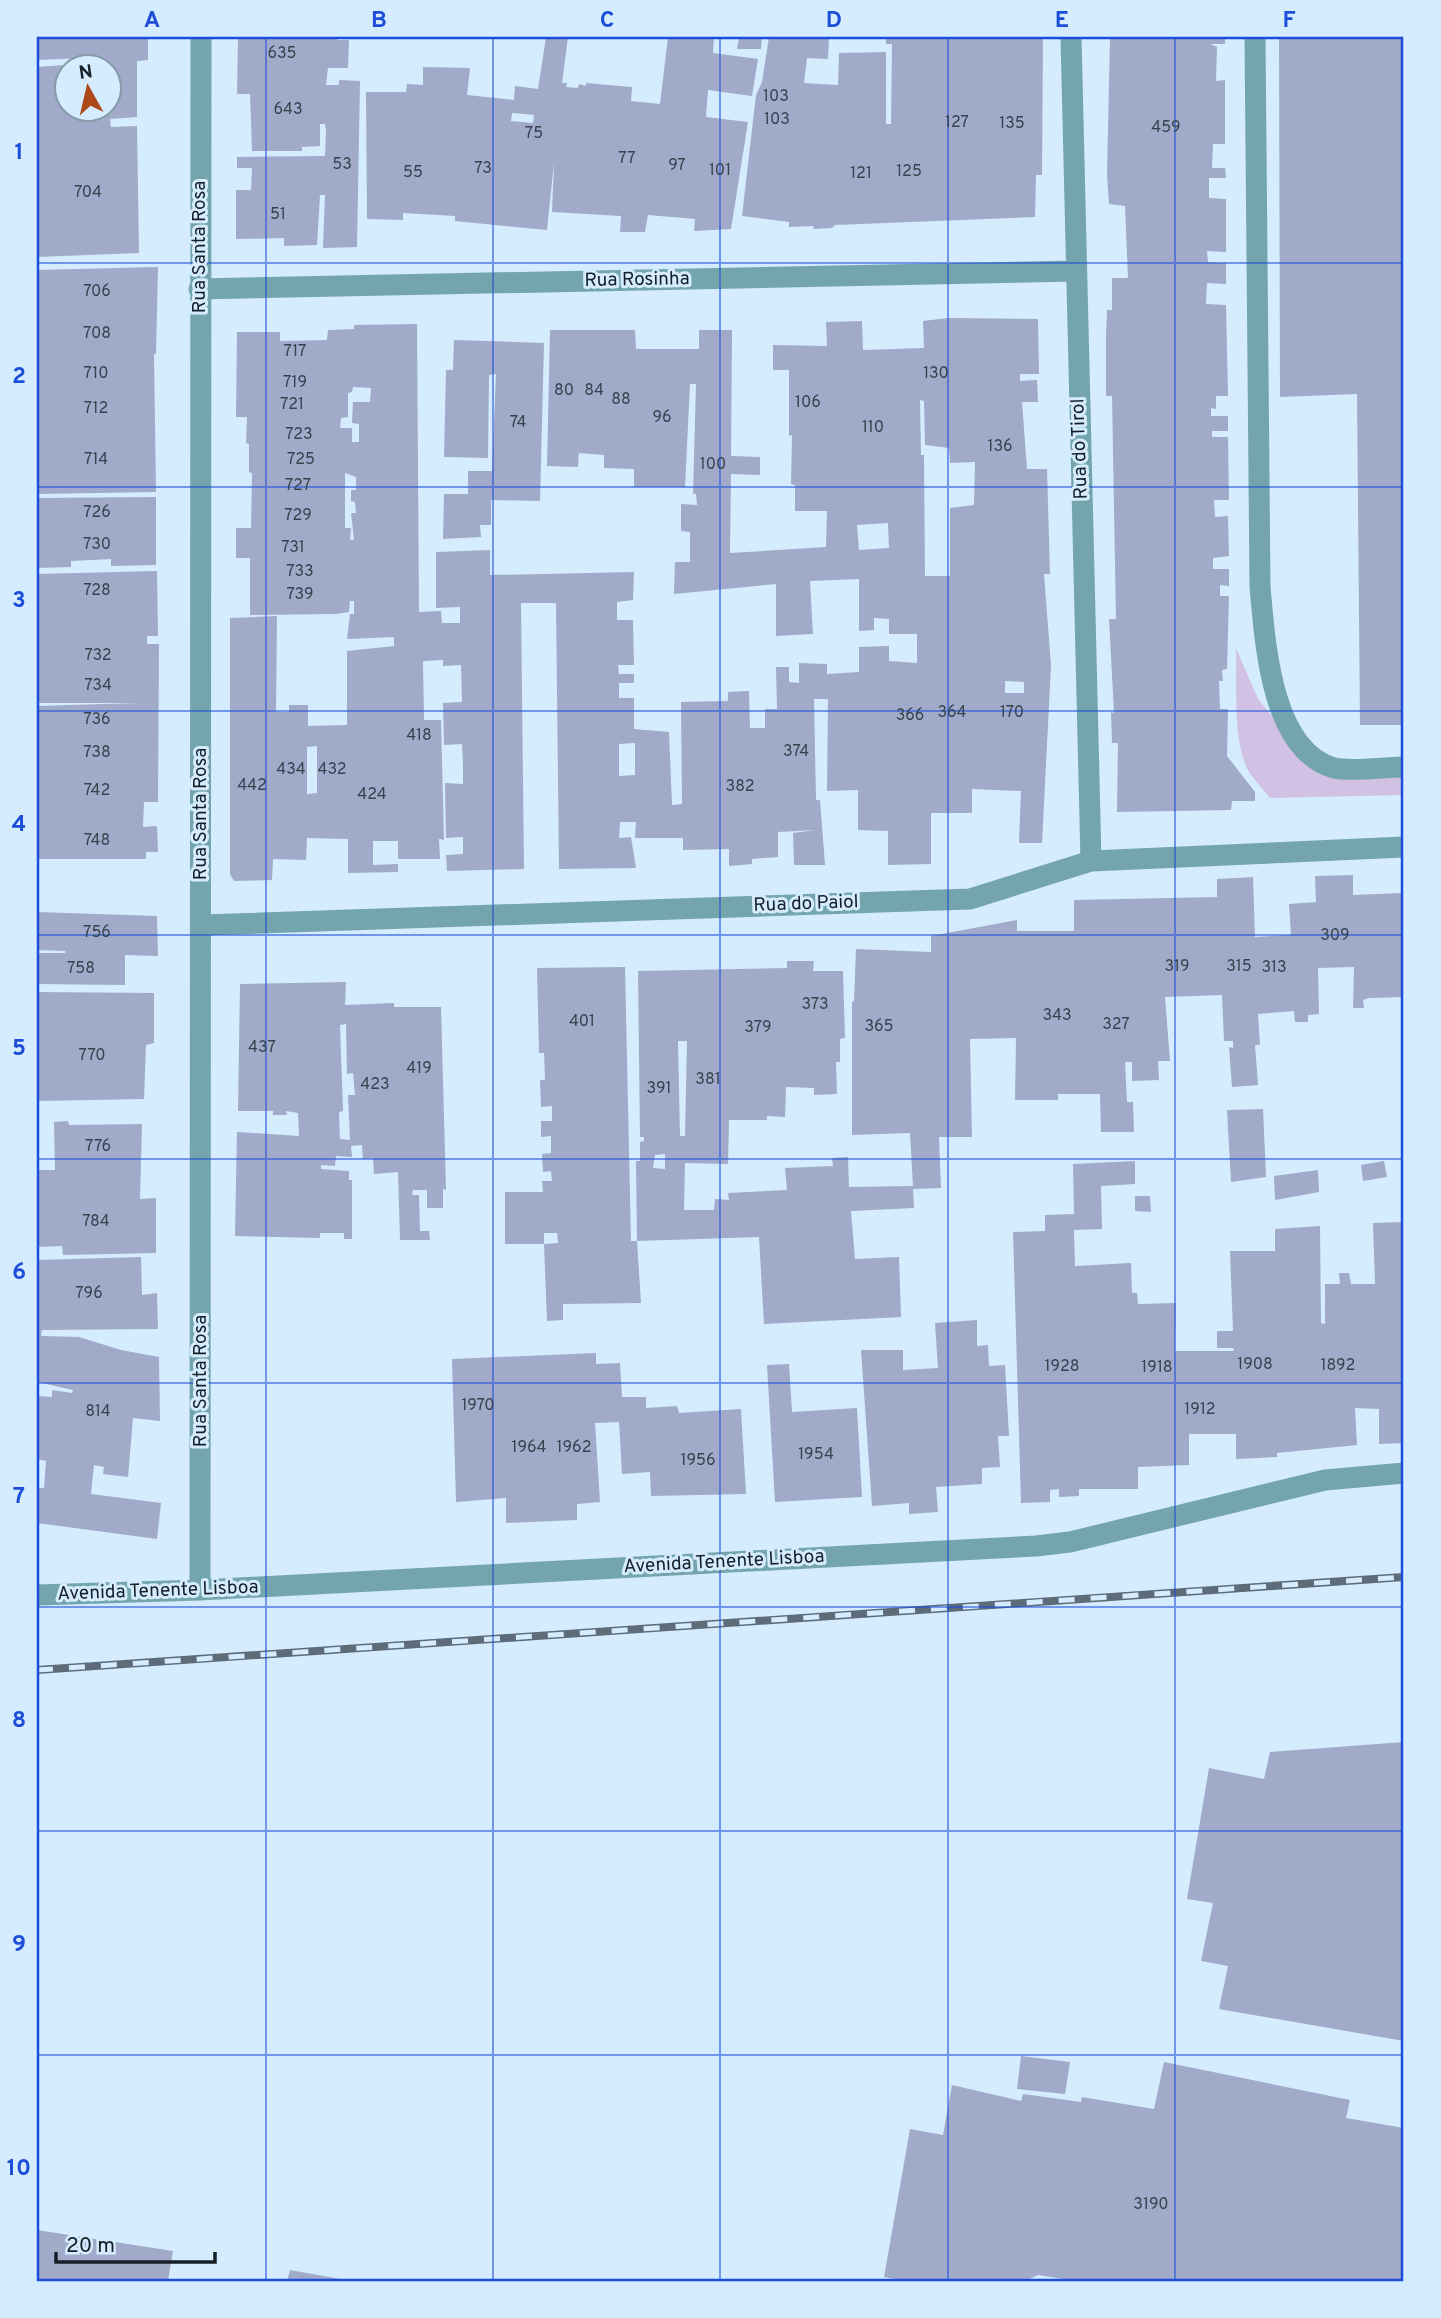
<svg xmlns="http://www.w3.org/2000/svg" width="1441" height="2318" font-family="Overpass,sans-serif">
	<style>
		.green { fill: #d1c2e5 }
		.building { fill: #a1aac8; fill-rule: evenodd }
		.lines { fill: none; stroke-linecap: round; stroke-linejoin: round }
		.minor { stroke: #74a5ad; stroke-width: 21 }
		.rail-casing { stroke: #5d6c78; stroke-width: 8 }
		.rail { stroke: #d4ecfe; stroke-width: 5; stroke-dasharray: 16; stroke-linecap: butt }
		.grid { fill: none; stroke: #1d4ed8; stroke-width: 2; stroke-opacity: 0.55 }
		.labels { text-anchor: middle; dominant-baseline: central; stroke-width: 6; stroke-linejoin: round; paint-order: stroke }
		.number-label { font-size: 16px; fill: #37424f }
		.street-label { font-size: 19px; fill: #141f27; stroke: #d4ecfe }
		.neatline { fill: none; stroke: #1d4ed8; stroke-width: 2.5 }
		.grid-label { font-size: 23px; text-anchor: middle; font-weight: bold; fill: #1d4ed8 }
	</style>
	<rect width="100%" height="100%" fill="#d4ecfe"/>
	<!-- green -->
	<path class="green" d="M 1236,648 L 1258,699 L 1282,728 L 1334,768 L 1404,767 L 1404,795 L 1270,798 C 1263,789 1255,781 1249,772 C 1232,743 1237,681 1236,648 Z"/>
	<!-- building -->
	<path class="building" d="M 37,37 L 148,37 L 148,60 L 137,61 L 137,117 L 110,119 L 111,127 L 137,126 L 139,253 L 37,257 L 37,67 L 64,65 L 66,108 L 108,108 L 108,66 L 91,66 L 87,58 L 37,60 Z
		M 238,37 L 337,37 L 337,40 L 349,40 L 348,68 L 328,68 L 326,85 L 339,85 L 339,80 L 360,81 L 357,247 L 323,248 L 325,195 L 320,195 L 317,245 L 284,246 L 284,238 L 236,239 L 236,190 L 251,190 L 252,168 L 237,168 L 237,157 L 325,156 L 326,132 L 325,124 L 320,124 L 320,146 L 302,147 L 302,151 L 252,151 L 250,94 L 237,94 Z
		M 546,37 L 568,37 L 562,83 L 567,83 L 566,87 L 578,88 L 579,84 L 586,86 L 586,83 L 632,87 L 631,101 L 660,104 L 668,37 L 714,37 L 713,53 L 758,59 L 752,96 L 708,90 L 706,117 L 748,122 L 731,229 L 694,231 L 695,219 L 648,215 L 645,232 L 620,232 L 621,216 L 552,212 L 554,162 L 547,230 L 455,221 L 455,216 L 403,213 L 403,220 L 367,219 L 366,92 L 406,92 L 407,84 L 423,85 L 423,67 L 470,68 L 467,95 L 514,100 L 515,86 L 538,89 ZM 512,113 L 534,115 L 533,123 L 511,121 Z
		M 739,37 L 762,37 L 761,49 L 737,49 Z
		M 769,37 L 829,37 L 828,59 L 807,58 L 804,83 L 838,85 L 839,53 L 886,52 L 886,124 L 891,124 L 892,44 L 886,44 L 886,37 L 1043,37 L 1042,175 L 1036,175 L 1035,217 L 835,225 L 832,228 L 814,229 L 813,226 L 789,227 L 789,222 L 742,216 L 756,95 L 762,82 Z
		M 1110,37 L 1225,37 L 1225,44 L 1210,44 L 1217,47 L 1216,81 L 1225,80 L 1225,144 L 1213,144 L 1212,168 L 1225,168 L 1226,178 L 1209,178 L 1209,198 L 1226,199 L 1226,252 L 1207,251 L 1208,262 L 1226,263 L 1226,284 L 1207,283 L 1206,304 L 1226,305 L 1228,396 L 1216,396 L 1216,409 L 1211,408 L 1211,416 L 1228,416 L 1228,431 L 1212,431 L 1212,437 L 1228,437 L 1229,500 L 1214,500 L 1215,517 L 1228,516 L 1229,556 L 1213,558 L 1213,569 L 1229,569 L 1229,586 L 1220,585 L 1220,596 L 1229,596 L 1227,669 L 1222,670 L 1223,681 L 1219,681 L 1220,709 L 1228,709 L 1227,756 L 1255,792 L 1255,801 L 1232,801 L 1231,810 L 1117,812 L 1118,743 L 1112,743 L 1111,712 L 1114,713 L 1109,619 L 1116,619 L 1112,396 L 1106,396 L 1106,337 L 1107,310 L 1112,310 L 1112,278 L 1128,278 L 1125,206 L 1109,204 L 1107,175 Z
		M 1279,37 L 1404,37 L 1404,725 L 1360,725 L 1357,394 L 1280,397 Z
		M 158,267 L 156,354 L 154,354 L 156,492 L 37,494 L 37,270 Z
		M 948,318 L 1038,319 L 1039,374 L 1020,374 L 1020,381 L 1037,380 L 1038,402 L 1022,402 L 1027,469 L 1047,469 L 1050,574 L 1044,574 L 1051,666 L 1042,843 L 1019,843 L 1021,791 L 972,789 L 972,813 L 931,813 L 931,864 L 888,865 L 888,831 L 858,830 L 858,790 L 827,791 L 828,699 L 814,699 L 816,800 L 820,800 L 825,865 L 794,865 L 793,833 L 815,830 L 778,832 L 778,857 L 752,859 L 752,864 L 729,866 L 729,849 L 683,850 L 683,838 L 635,838 L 636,822 L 620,822 L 619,838 L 631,837 L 636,868 L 559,869 L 556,603 L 521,603 L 524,869 L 447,871 L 446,855 L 463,854 L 463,837 L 446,838 L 445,783 L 463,784 L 463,763 L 462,744 L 444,745 L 443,703 L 462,702 L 461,665 L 443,666 L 443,660 L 423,661 L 424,720 L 441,720 L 444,840 L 439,839 L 440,859 L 398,859 L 398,841 L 373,841 L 373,865 L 398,864 L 398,872 L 348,873 L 348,839 L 307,838 L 306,860 L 273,859 L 272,880 L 234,881 L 230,874 L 230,618 L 277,616 L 276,712 L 289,712 L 289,705 L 308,705 L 308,726 L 347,725 L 347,651 L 394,646 L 394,637 L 347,639 L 350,614 L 354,614 L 354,601 L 350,601 L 349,612 L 336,614 L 250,615 L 250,558 L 236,558 L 236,528 L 251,528 L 252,473 L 249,472 L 249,444 L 246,443 L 247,417 L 236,417 L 237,332 L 280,332 L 280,341 L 327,340 L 328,330 L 354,329 L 354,325 L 417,324 L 419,612 L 441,611 L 442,623 L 460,623 L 460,607 L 436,608 L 436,552 L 490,550 L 490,575 L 634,572 L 633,600 L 617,602 L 617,620 L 633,620 L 634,665 L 618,665 L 619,674 L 634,674 L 634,683 L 619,683 L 619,698 L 634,698 L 634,729 L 669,732 L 672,805 L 682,804 L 681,702 L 728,701 L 728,692 L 749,691 L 750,728 L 765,728 L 765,709 L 777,709 L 776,667 L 789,667 L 789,682 L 799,683 L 799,663 L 827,664 L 827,674 L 859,672 L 859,647 L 889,646 L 889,661 L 917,663 L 917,634 L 889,634 L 889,619 L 874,618 L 874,630 L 859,631 L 859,579 L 810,581 L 813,634 L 776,636 L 776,584 L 674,594 L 675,562 L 690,562 L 690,532 L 681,531 L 681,504 L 697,505 L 696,494 L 693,494 L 696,384 L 690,384 L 685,487 L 634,487 L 634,469 L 604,468 L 604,455 L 579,453 L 579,448 L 578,467 L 547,466 L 550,330 L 635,330 L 636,349 L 699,349 L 699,330 L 732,330 L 731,456 L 760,457 L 760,475 L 731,474 L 730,553 L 826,547 L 827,511 L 795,511 L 795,485 L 791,484 L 792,435 L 789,436 L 789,370 L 773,370 L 773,345 L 827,346 L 826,322 L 862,321 L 863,350 L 924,348 L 923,321 ZM 353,387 L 371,388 L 370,402 L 353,402 L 352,423 L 359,424 L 359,442 L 352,442 L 352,428 L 340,428 L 341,418 L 348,417 L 348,393 L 352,392 ZM 920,400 L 924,401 L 925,445 L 949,448 L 950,463 L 975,462 L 974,505 L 950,508 L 950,576 L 925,576 L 924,455 L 921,455 ZM 345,473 L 356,477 L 356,490 L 351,490 L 351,501 L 355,502 L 356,513 L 351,513 L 354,540 L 350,540 L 351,528 L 345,528 ZM 888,523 L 889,548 L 859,550 L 857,525 ZM 1005,681 L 1024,682 L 1024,693 L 1005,693 ZM 635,743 L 635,775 L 619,776 L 619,744 ZM 317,746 L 317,793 L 307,794 L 307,747 Z
		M 454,340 L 544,343 L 540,501 L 491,500 L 491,525 L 480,525 L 481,537 L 443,539 L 444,494 L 468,494 L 468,471 L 492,471 L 496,374 L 489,375 L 488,458 L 444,457 L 446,370 L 453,370 Z
		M 156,497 L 156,565 L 111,566 L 111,559 L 71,561 L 71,567 L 37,568 L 37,498 Z
		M 157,571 L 158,636 L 147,636 L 147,644 L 159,644 L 158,802 L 144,802 L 143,827 L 157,826 L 158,852 L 146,852 L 146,859 L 37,859 L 37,706 L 139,703 L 37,703 L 37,574 Z
		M 1401,872 L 1404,872 L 1404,997 L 1369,998 L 1363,1000 L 1364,1008 L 1353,1008 L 1354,967 L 1318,968 L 1319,1014 L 1308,1015 L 1308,1022 L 1295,1022 L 1294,1011 L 1258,1014 L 1260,1045 L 1255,1045 L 1258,1085 L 1232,1087 L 1229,1047 L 1233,1048 L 1233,1041 L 1224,1041 L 1222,995 L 1165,997 L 1170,1061 L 1158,1061 L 1159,1080 L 1132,1081 L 1132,1062 L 1125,1062 L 1127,1102 L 1133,1102 L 1134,1132 L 1101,1132 L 1100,1094 L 1058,1094 L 1058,1100 L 1015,1100 L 1016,1038 L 970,1039 L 972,1137 L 939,1137 L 941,1188 L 913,1189 L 914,1208 L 851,1211 L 855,1259 L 899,1257 L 901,1317 L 764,1324 L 759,1237 L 637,1241 L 636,1161 L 640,1161 L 640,1142 L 644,1141 L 644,1137 L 640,1137 L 638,971 L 787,968 L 787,961 L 814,961 L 813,971 L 843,971 L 845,1038 L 840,1039 L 840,1062 L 836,1062 L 837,1094 L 814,1095 L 814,1088 L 786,1087 L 785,1117 L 767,1116 L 767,1120 L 729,1120 L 728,1164 L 685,1163 L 684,1210 L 714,1210 L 715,1199 L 729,1200 L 728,1193 L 787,1190 L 785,1168 L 833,1166 L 832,1158 L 848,1157 L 849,1187 L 913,1186 L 910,1133 L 852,1135 L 852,1002 L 854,1001 L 856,949 L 931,952 L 931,936 L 1017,920 L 1017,931 L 1074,931 L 1074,900 L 1217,897 L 1217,879 L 1253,877 L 1255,937 L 1291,935 L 1289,904 L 1316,902 L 1315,876 L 1353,875 L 1353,895 L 1401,893 ZM 678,1041 L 687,1041 L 685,1136 L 680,1136 ZM 665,1154 L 665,1169 L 653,1168 L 655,1155 Z
		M 37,912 L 157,916 L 158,956 L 125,955 L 125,985 L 37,984 L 37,953 L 65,953 L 65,951 L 37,950 Z
		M 625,967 L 631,1241 L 637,1241 L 641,1303 L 563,1304 L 563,1320 L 547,1321 L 544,1244 L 505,1244 L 505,1192 L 543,1192 L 542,1181 L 552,1181 L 551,1171 L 543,1172 L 542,1154 L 551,1153 L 551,1136 L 541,1137 L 541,1121 L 552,1121 L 552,1106 L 541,1107 L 540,1080 L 545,1080 L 544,1053 L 539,1053 L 537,968 ZM 544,1233 L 557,1233 L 558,1243 L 544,1244 Z
		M 346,982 L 345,1005 L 394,1003 L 394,1007 L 441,1007 L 446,1190 L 443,1189 L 443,1208 L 427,1208 L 427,1190 L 413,1190 L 412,1195 L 419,1195 L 420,1231 L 429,1231 L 430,1240 L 400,1240 L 398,1172 L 374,1174 L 373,1158 L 363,1159 L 362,1145 L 351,1146 L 352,1157 L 336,1156 L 335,1166 L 321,1165 L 321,1169 L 349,1171 L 349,1180 L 352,1180 L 352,1239 L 344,1239 L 344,1233 L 320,1233 L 320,1238 L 235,1236 L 237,1132 L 299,1136 L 298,1113 L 286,1111 L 287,1115 L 273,1115 L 273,1111 L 238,1111 L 240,984 ZM 346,1024 L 347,1074 L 353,1073 L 355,1095 L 348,1095 L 350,1140 L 340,1139 L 339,1112 L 343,1111 L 340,1025 Z
		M 37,992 L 154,993 L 154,1043 L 146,1045 L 144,1099 L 37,1101 Z
		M 1263,1109 L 1266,1177 L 1231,1182 L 1227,1110 Z
		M 68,1121 L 69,1125 L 142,1124 L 140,1199 L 156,1198 L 156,1253 L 63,1255 L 62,1246 L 37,1247 L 37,1170 L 55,1170 L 54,1122 Z
		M 1135,1161 L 1135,1184 L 1101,1186 L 1102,1229 L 1074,1230 L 1075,1266 L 1131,1263 L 1132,1293 L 1137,1293 L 1138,1304 L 1176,1303 L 1175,1351 L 1234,1351 L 1233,1348 L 1217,1348 L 1217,1331 L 1233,1331 L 1230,1251 L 1275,1251 L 1275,1229 L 1320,1226 L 1321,1323 L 1325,1324 L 1325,1284 L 1340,1284 L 1339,1273 L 1349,1273 L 1351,1284 L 1375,1284 L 1373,1223 L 1404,1222 L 1404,1443 L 1379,1444 L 1379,1409 L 1355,1408 L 1357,1445 L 1277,1453 L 1277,1457 L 1236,1459 L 1236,1434 L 1189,1434 L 1189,1465 L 1138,1467 L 1138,1489 L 1079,1489 L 1079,1496 L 1059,1497 L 1059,1489 L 1050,1490 L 1050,1502 L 1021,1503 L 1013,1232 L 1045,1231 L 1045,1215 L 1074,1214 L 1073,1164 Z
		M 1384,1161 L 1387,1177 L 1363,1181 L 1361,1165 Z
		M 1318,1170 L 1319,1192 L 1275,1200 L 1274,1176 Z
		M 1135,1196 L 1150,1196 L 1151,1212 L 1135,1211 Z
		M 141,1257 L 142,1295 L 157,1293 L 158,1329 L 42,1330 L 41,1336 L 79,1337 L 121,1350 L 159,1357 L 160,1421 L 133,1418 L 128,1477 L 103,1474 L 104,1467 L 94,1465 L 91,1494 L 161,1503 L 157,1539 L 37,1523 L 37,1488 L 44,1488 L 46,1461 L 37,1459 L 37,1396 L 52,1397 L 52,1390 L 72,1393 L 73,1390 L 37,1382 L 37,1260 Z
		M 977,1320 L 977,1346 L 988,1345 L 989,1366 L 1005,1365 L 1009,1436 L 998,1436 L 1000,1467 L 982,1468 L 982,1484 L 936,1487 L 938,1512 L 909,1514 L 909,1503 L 872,1506 L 861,1350 L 903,1350 L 903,1370 L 938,1368 L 935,1323 Z
		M 596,1353 L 596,1364 L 620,1363 L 622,1397 L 646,1397 L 646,1408 L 677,1406 L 679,1413 L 741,1409 L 746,1494 L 651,1496 L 650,1472 L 622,1474 L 619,1422 L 595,1423 L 600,1502 L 577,1504 L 577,1520 L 506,1523 L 506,1498 L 456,1502 L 452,1359 Z
		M 789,1364 L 792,1412 L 857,1408 L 862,1497 L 775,1502 L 767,1365 Z
		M 1404,1742 L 1404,2041 L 1219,2009 L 1228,1966 L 1201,1961 L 1213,1903 L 1187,1899 L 1209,1768 L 1264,1779 L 1270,1752 Z
		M 1021,2056 L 1070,2062 L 1065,2094 L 1017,2089 Z
		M 1164,2062 L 1350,2100 L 1346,2118 L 1404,2128 L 1404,2281 L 1076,2281 L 1038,2275 L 1025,2281 L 906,2281 L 884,2277 L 910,2129 L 943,2135 L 952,2085 L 1021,2101 L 1023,2094 L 1081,2102 L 1082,2097 L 1154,2109 Z
		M 37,2230 L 173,2251 L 168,2281 L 37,2281 Z
		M 290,2270 L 346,2280 L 346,2281 L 287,2281 Z"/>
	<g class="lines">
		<!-- minor -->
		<path class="minor" d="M 1071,37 L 1091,861
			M 1255,37 L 1260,587 C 1265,639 1270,750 1334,768 C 1351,772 1386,767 1404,767
			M 199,289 L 1075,271
			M 202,925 L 970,899 L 1091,861 L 1404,847
			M 200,1590 L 201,37
			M 37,1595 L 200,1590 L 1036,1546 L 1070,1542 L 1325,1480 L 1404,1473"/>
		<defs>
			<path id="rail" d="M 37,1670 L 1404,1577"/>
		</defs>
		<!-- rail casing -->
		<use href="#rail" class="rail-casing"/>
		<!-- rail -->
		<use href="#rail" class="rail"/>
	</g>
	<!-- grid -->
	<path class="grid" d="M 266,37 L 266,2281M 493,37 L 493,2281M 720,37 L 720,2281M 948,37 L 948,2281M 1175,37 L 1175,2281M 37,263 L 1404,263M 37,487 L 1404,487M 37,711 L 1404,711M 37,935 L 1404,935M 37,1159 L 1404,1159M 37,1383 L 1404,1383M 37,1607 L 1404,1607M 37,1831 L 1404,1831M 37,2055 L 1404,2055"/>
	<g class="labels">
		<!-- number labels -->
		<g class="number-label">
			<text x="282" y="54">635</text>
			<text x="776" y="97">103</text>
			<text x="288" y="110">643</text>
			<text x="777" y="120">103</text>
			<text x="957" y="123">127</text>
			<text x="1012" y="124">135</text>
			<text x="1166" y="128">459</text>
			<text x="534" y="134">75</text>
			<text x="627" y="159">77</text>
			<text x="342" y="165">53</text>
			<text x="677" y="166">97</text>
			<text x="483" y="169">73</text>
			<text x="720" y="171">101</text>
			<text x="909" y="172">125</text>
			<text x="413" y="173">55</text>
			<text x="861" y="174">121</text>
			<text x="88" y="193">704</text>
			<text x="278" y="215">51</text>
			<text x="97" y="292">706</text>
			<text x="97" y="334">708</text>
			<text x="295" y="352">717</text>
			<text x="96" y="374">710</text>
			<text x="936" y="374">130</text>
			<text x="295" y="383">719</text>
			<text x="564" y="391">80</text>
			<text x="594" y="391">84</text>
			<text x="621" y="400">88</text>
			<text x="808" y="403">106</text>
			<text x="292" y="405">721</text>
			<text x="96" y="409">712</text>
			<text x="662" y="418">96</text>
			<text x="518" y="423">74</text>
			<text x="873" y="428">110</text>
			<text x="299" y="435">723</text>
			<text x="1000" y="447">136</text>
			<text x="96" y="460">714</text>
			<text x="301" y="460">725</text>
			<text x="713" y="465">100</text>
			<text x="298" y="486">727</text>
			<text x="97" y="513">726</text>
			<text x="298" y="516">729</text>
			<text x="97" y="545">730</text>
			<text x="293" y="548">731</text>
			<text x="300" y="572">733</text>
			<text x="97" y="591">728</text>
			<text x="300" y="595">739</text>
			<text x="98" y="656">732</text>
			<text x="98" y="686">734</text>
			<text x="952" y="713">364</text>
			<text x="1012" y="713">170</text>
			<text x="910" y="716">366</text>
			<text x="97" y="720">736</text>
			<text x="419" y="736">418</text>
			<text x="796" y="752">374</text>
			<text x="97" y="753">738</text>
			<text x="291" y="770">434</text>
			<text x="332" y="770">432</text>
			<text x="252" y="786">442</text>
			<text x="740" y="787">382</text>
			<text x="97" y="791">742</text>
			<text x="372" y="795">424</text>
			<text x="97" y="841">748</text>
			<text x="97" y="933">756</text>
			<text x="1335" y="936">309</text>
			<text x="1177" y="967">319</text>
			<text x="1239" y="967">315</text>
			<text x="1274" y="968">313</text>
			<text x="81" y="969">758</text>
			<text x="815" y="1005">373</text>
			<text x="1057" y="1016">343</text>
			<text x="582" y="1022">401</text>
			<text x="1116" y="1025">327</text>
			<text x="879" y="1027">365</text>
			<text x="758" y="1028">379</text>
			<text x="262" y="1048">437</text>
			<text x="92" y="1056">770</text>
			<text x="419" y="1069">419</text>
			<text x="708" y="1080">381</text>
			<text x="375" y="1085">423</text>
			<text x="659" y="1089">391</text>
			<text x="98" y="1147">776</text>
			<text x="96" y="1222">784</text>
			<text x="89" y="1294">796</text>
			<text x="1255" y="1365">1908</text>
			<text x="1338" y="1366">1892</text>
			<text x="1062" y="1367">1928</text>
			<text x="1157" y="1368">1918</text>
			<text x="478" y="1406">1970</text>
			<text x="1200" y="1410">1912</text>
			<text x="98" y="1412">814</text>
			<text x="529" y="1448">1964</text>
			<text x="574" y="1448">1962</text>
			<text x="816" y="1455">1954</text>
			<text x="698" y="1461">1956</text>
			<text x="1151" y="2205">3190</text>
		</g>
		<!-- street labels -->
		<g class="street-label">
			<text transform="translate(200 247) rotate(-90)">Rua Santa Rosa</text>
			<text transform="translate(637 280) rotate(-1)">Rua Rosinha</text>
			<text transform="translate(1080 449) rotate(-92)">Rua do Tirol</text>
			<text transform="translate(201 814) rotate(-90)">Rua Santa Rosa</text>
			<text transform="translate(806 904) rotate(-2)">Rua do Paiol</text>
			<text transform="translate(201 1381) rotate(-90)">Rua Santa Rosa</text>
			<text transform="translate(724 1562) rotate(-3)">Avenida Tenente Lisboa</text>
			<text transform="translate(158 1591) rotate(-2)">Avenida Tenente Lisboa</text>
		</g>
	</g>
	<!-- border -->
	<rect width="1441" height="2318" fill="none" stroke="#d4ecfe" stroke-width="77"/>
	<!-- north arrow -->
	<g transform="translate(88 88) rotate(352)"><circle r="33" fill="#d4ecfe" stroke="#879aa8" stroke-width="2"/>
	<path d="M0-5L12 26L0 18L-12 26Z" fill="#ad481a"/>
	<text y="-10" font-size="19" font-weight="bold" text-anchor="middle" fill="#141f27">N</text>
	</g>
	<!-- scale -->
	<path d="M56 2252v10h159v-10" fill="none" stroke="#141f27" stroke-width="3.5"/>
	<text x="66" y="2252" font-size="21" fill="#141f27" stroke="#d4ecfe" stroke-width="5" paint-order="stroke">20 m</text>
	<rect x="38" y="38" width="1364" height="2242" class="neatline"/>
	<g class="grid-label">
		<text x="152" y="27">A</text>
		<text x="379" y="27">B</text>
		<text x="607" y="27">C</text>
		<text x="834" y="27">D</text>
		<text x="1062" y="27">E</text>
		<text x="1289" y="27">F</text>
		<text x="19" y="159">1</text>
		<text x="19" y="383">2</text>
		<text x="19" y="607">3</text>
		<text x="19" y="831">4</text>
		<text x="19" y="1055">5</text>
		<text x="19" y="1279">6</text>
		<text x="19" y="1503">7</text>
		<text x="19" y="1727">8</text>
		<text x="19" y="1951">9</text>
		<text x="19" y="2175">10</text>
	</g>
</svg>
